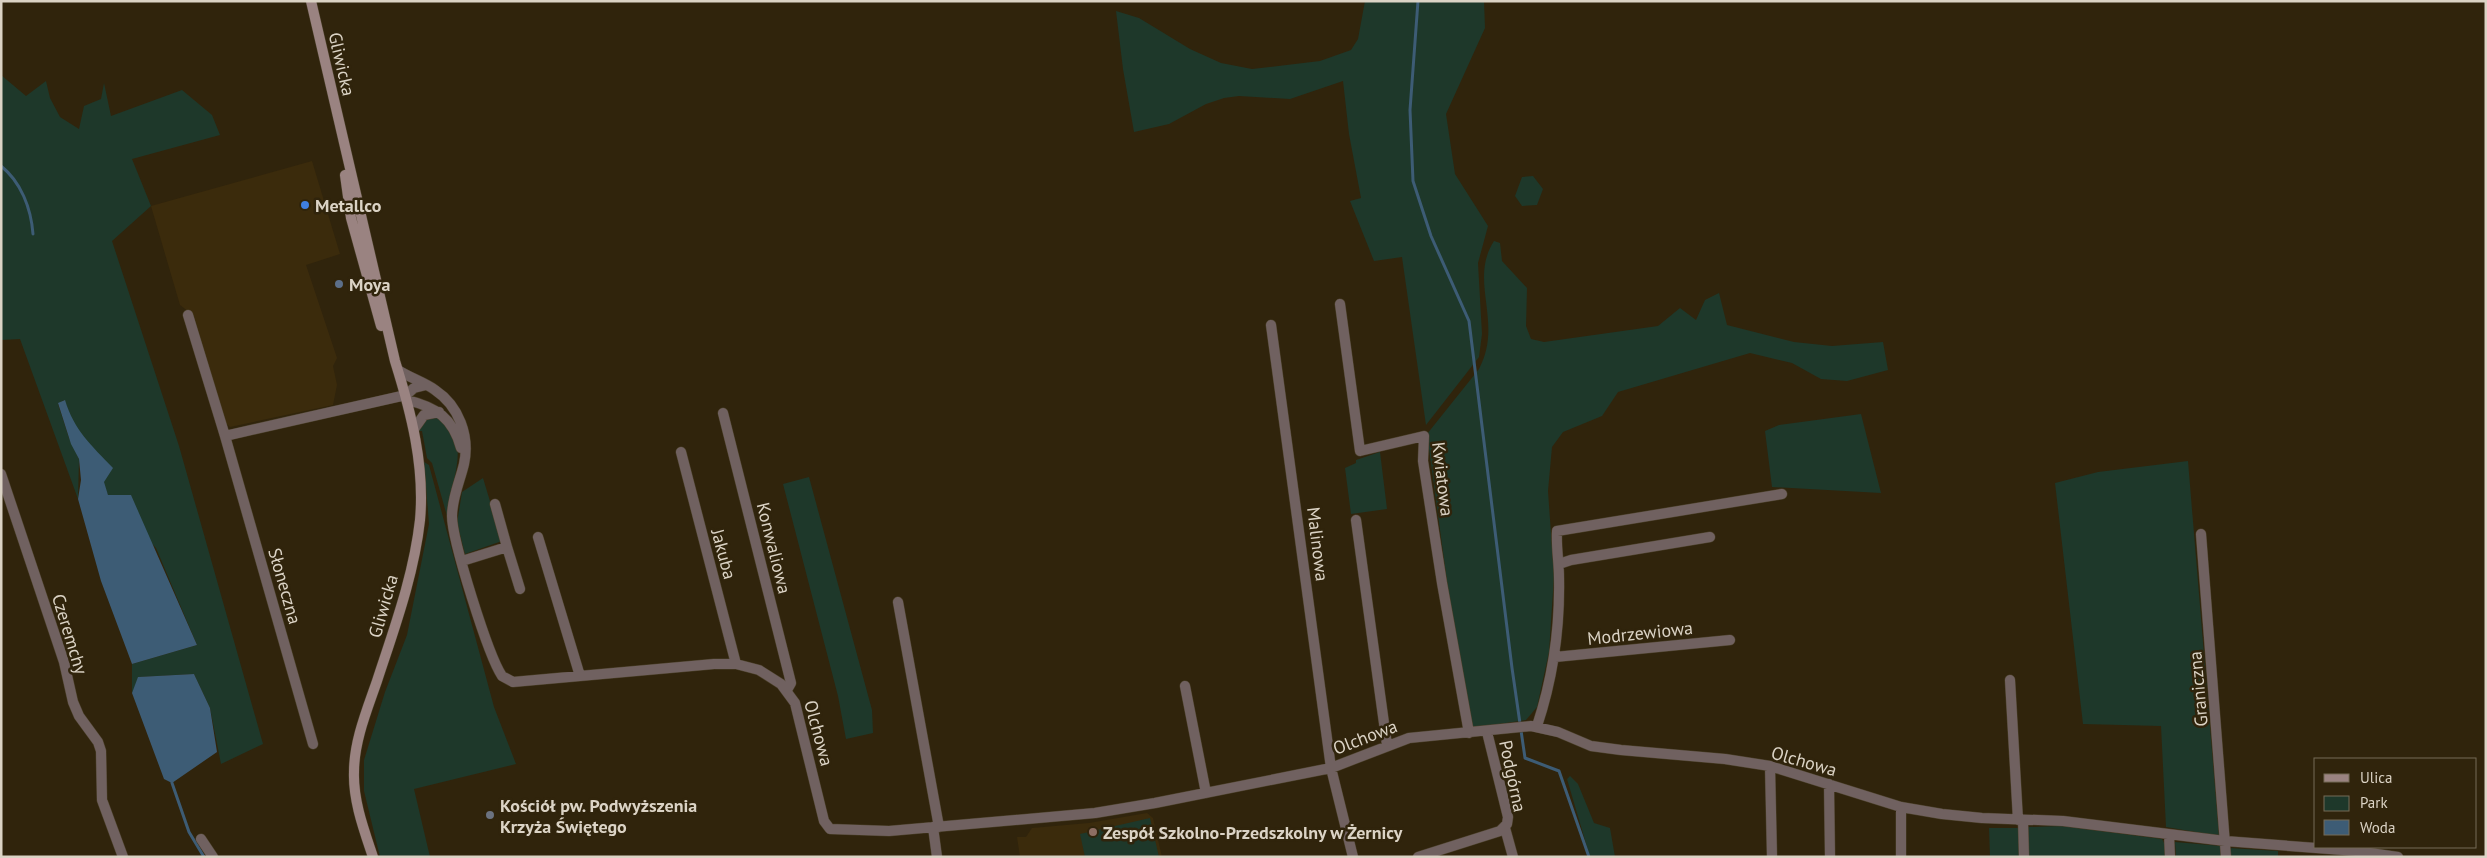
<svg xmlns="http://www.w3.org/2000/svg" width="2487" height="858" font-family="'PT Sans',sans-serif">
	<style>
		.built { fill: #3b2b0c }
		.green { fill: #1e382a }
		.water { fill: #3d5c75 }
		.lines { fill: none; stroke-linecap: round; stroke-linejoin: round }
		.stream { stroke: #3d5c75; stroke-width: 3 }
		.street-casing { stroke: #4b402a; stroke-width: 11 }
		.secondary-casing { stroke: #4b402a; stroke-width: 11 }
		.street { stroke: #706160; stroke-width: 10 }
		.secondary { stroke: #9a8381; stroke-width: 10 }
		.shop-dot { fill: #3f7fe0; stroke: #30240c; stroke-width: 2 }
		.service-dot { fill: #5c6f8a; stroke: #30240c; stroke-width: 2 }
		.worship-dot { fill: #6b7280; stroke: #30240c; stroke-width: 2 }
		.education-dot { fill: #8d6e63; stroke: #30240c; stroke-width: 2 }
		.labels { text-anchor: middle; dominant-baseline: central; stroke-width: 5; stroke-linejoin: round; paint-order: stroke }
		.street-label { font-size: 18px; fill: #dbd3c5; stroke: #30240c }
		.poi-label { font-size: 18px; font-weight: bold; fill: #dbd3c5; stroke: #30240c; text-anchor: start }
	</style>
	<rect width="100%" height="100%" fill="#30240c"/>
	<!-- built -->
	<path class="built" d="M 312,161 L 340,254 L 306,265 L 337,358 L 333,366 L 337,385 L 333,405 L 230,427 L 226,423 L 194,316 L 180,305 L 151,206 Z
		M 1147,813 L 1153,818 L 1162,857 L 1020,857 L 1017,837 L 1026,837 L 1032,828 L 1089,823 Z"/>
	<!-- green -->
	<path class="green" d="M 1365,1 L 1484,1 L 1485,28 L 1446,114 L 1455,174 L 1488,226 L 1478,263 L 1482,334 L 1479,357 L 1426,425 L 1402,257 L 1374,261 L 1350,201 L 1361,198 L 1349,134 L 1343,81 L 1290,99 L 1239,96 L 1224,98 L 1206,104 L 1169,124 L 1134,132 L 1123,69 L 1116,11 L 1139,18 L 1190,49 L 1221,63 L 1252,69 L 1320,61 L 1351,50 L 1358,39 Z
		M 1,75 L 26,96 L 46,81 L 50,98 L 60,117 L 79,129 L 84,106 L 101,99 L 104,83 L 111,116 L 182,90 L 212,115 L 220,135 L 132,159 L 151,206 L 112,241 L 179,446 L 263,744 L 221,764 L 210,708 L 194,674 L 139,677 L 132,693 L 132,664 L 197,645 L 156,548 L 108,495 L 85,439 L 71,420 L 64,400 L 58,404 L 69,438 L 79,459 L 78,499 L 20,339 L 1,340 Z
		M 1533,176 L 1543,189 L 1537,205 L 1522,206 L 1515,196 L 1522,177 Z
		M 1494,241 L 1500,243 L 1502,261 L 1527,288 L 1526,326 L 1531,339 L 1544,342 L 1658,326 L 1680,308 L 1696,320 L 1705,300 L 1719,293 L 1727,325 L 1794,342 L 1832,346 L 1883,342 L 1888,370 L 1847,381 L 1821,379 L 1792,363 L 1750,353 L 1618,392 L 1602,416 L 1563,432 L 1552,447 L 1548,491 L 1554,576 L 1549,652 L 1537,707 L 1526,720 L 1472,728 L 1449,596 L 1427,434 L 1479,369 C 1504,322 1468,281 1494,241 Z
		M 1861,414 L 1881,493 L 1772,487 L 1765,431 L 1779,425 Z
		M 426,416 L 439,417 C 444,423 450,429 454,435 C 465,453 449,494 447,516 L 432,463 L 427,458 L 422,431 L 419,431 L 418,427 Z
		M 1380,452 L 1387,509 L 1351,514 L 1345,468 L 1356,463 L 1356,460 Z
		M 2188,461 L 2219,836 L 2166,827 L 2161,726 L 2083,724 L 2055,483 L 2098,472 Z
		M 424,462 L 429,465 L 494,707 L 516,764 L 414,789 L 430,857 L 380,857 L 364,791 L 364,760 L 385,692 L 407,635 L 429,524 Z
		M 809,477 L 872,710 L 873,733 L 846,739 L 838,696 L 783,484 Z
		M 483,478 L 502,541 L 465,554 L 457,523 L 462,492 Z
		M 1570,776 L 1578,784 L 1594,823 L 1610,828 L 1615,857 L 1590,857 L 1567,779 Z
		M 1150,818 L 1159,857 L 1085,857 L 1080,834 Z
		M 2062,826 L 2162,839 L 2166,847 L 2166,857 L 2027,857 L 2028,827 Z
		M 1989,828 L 2019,828 L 2021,857 L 1990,857 Z
		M 2175,842 L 2221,846 L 2221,857 L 2176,857 Z
		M 2229,848 L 2278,851 L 2278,857 L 2229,857 Z"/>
	<!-- water -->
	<path class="water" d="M 65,400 C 74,430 91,445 113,468 L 104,482 L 108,495 L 131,495 L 197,645 L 132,664 L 101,581 L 78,499 L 81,480 L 79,459 L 71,444 L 58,403 Z
		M 194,674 L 210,708 L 217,752 L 172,783 L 164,779 L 132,693 L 138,677 Z"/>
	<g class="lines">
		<!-- stream -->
		<path class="stream" d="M 1418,1 L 1410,110 L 1413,181 L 1431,236 L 1469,321 L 1512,668 L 1525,758 L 1559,771 L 1589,857
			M 1,166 C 21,182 31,208 33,234
			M 172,783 L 189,832 L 204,857"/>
		<defs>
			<path id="street" d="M 1340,304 L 1360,451 L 1424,436 L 1423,461 L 1442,583 L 1469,733
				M 188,315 L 225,436 L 313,744
				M 1271,325 L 1331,768 L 1353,857
				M 398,370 C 410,378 424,382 435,390 C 459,406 470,436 464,464 C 460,481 452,498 452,516 C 452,540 488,655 502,676 L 513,682 L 714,664 L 736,664 L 759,670 L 781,684 L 795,703 L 824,821 L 830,829 L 889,831 L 1095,813 L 1155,803 L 1331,768 L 1409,738 L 1531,726 L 1558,732 L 1591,746 L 1621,750 L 1725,759 L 1770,766 L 1901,807 L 1942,814 L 1982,818 L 2063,821 L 2225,841 L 2356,851 L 2398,857
				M 407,400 C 436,407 453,418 461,448
				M 723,413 L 791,683 L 787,690
				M 414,429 L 424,415 L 439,412
				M 225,436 L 406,395 L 414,388 L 426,385
				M 681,452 L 736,664
				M 1,474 L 64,662 L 73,702 L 79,716 L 98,742 L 101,751 L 102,800 L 123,857
				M 495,504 L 507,547
				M 1356,520 L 1387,745
				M 2201,534 L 2226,857
				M 538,537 L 580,676
				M 462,561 L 507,547 L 520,589
				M 1559,564 L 1571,560 L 1710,537
				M 898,602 L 939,827
				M 1555,657 L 1730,640
				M 2010,680 L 2018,820
				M 1185,686 L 1206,793
				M 1537,726 C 1553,678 1560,629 1559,578 C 1559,562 1556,547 1557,531 L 1782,494
				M 1770,766 L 1772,857
				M 1829,784 L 1830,857
				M 1901,807 L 1901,857
				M 2023,820 L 2024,857
				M 933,827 L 937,857
				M 1505,828 L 1513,857
				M 2169,835 L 2170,857
				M 201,839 L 213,857
				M 1418,857 L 1500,831 L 1507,824 L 1508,817 L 1487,732"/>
			<path id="secondary" d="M 311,1 L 395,361 C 411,412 425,466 420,520 C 414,575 394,629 377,681 C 367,710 354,741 354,772 C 353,801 364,830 373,857
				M 345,175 L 351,218 L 381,326"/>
		</defs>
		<!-- street casing -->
		<use href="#street" class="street-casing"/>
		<!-- secondary casing -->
		<use href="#secondary" class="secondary-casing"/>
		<!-- street -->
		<use href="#street" class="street"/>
		<!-- secondary -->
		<use href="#secondary" class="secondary"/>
	</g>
	<!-- markers -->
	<circle class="shop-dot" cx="305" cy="205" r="5"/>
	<circle class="service-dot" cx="339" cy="284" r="5"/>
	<circle class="worship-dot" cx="490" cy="815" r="5"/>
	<circle class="education-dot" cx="1093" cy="832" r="5"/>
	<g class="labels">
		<!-- street labels -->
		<g class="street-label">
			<text transform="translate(342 64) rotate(77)">Gliwicka</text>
			<text transform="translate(1443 479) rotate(83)">Kwiatowa</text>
			<text transform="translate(1318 544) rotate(83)">Malinowa</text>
			<text transform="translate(774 548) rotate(76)">Konwaliowa</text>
			<text transform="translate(724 554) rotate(75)">Jakuba</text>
			<text transform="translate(285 586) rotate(74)">Słoneczna</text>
			<text transform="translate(383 606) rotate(-74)">Gliwicka</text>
			<text transform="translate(1640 633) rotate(-6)">Modrzewiowa</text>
			<text transform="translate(70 634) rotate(73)">Czeremchy</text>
			<text transform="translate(2198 689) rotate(-95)">Graniczna</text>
			<text transform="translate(819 733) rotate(75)">Olchowa</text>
			<text transform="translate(1365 737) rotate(-21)">Olchowa</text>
			<text transform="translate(1804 761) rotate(16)">Olchowa</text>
			<text transform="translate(1513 776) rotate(78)">Podgórna</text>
		</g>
		<!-- poi labels -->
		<g class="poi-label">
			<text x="315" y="205">Metallco</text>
			<text x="349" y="284">Moya</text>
			<text x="500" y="805">Kościół pw. Podwyższenia<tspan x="500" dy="21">Krzyża Świętego</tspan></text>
			<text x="1103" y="832">Zespół Szkolno-Przedszkolny w Żernicy</text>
		</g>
	</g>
	<!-- border -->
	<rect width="2487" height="858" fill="none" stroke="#dbd3c5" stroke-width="5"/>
	<!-- legend -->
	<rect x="2314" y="758" width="162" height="90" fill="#30240c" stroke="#746a56"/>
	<rect x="2324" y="774" width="25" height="8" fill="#9a8381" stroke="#746a56"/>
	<text x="2360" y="783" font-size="15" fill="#dbd3c5">Ulica</text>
	<rect x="2324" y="796" width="25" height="15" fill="#1e382a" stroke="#746a56"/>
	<text x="2360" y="808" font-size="15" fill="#dbd3c5">Park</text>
	<rect x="2324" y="820" width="25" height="15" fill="#3d5c75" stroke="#746a56"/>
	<text x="2360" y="833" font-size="15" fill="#dbd3c5">Woda</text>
</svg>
